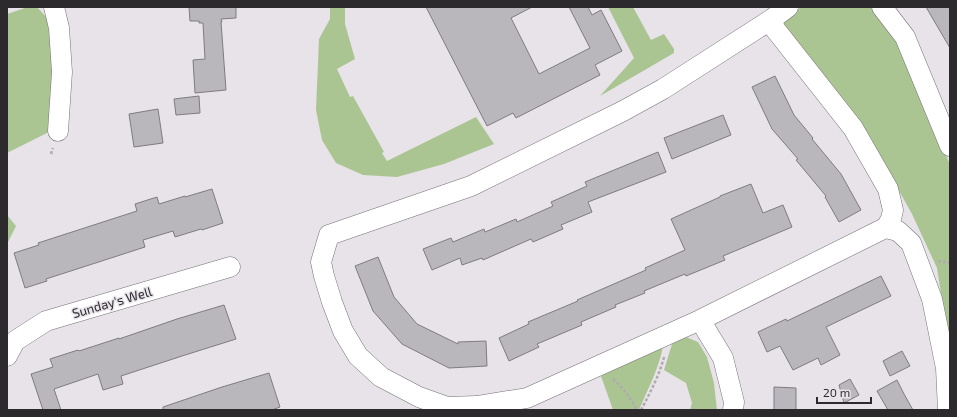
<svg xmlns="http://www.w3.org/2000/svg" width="957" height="417" font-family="'Exo 2',sans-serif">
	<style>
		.green { fill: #abc592 }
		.building { fill: #b9b6bc; stroke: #7f7c81 }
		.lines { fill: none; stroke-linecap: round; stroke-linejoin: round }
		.street-casing { stroke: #757277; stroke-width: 21 }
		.path { stroke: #afabb0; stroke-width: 2.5; stroke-dasharray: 3 2; stroke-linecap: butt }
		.street { stroke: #fff; stroke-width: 20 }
		.labels { text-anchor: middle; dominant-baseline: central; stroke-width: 3; stroke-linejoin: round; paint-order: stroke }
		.street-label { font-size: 13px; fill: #2c2a2d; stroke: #e7e3e9 }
	</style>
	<rect width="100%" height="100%" fill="#e7e3e9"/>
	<!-- green -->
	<path class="green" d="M 28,7 L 37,7 L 57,29 L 55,129 L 7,153 L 7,14 Z
		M 330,7 L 345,7 L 345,24 L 355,59 L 337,69 L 350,97 L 353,96 L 384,152 L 382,153 L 387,161 L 476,117 L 494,144 L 444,164 L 397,177 L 363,175 L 336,163 L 322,140 L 316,110 L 319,39 L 330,19 Z
		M 608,7 L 633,7 L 651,40 L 664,34 L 674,49 L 674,53 L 600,96 L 634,58 Z
		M 801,7 L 871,7 L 898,40 L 950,165 L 950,349 L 937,268 L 912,214 L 861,123 L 783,23 Z
		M 7,215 L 16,226 L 7,244 Z
		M 686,337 L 698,342 L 707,357 L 714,383 L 717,410 L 690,410 L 692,403 L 686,383 L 664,370 L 673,341 Z
		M 663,346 C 659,369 648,388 639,410 L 613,410 L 601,376 Z"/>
	<!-- building -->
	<path class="building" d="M 189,7 L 236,7 L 236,18 L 221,19 L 222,22 L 221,22 L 226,90 L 195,93 L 193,60 L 205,59 L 203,23 L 199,23 L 199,21 L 190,21 Z
		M 426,7 L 532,7 L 511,18 L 539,74 L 590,48 L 569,7 L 588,7 L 592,15 L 601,10 L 622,51 L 595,65 L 600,75 L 516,118 L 513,113 L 487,126 Z
		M 926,7 L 950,7 L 950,48 Z
		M 775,76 L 794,115 L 813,138 L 812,139 L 841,174 L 861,210 L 839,222 L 825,197 L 826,196 L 796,160 L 798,159 L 772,129 L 752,87 Z
		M 199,96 L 200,113 L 176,115 L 174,99 Z
		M 158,109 L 163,143 L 134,147 L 129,114 Z
		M 723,115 L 731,135 L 672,159 L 664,138 Z
		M 658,152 L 666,172 L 588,202 L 592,212 L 561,225 L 563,229 L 533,242 L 531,239 L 483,260 L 482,258 L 462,265 L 460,258 L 432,270 L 423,249 L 451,238 L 453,242 L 484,229 L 485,232 L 516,219 L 517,222 L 553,206 L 551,202 L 587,186 L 585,182 Z
		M 751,184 L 763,213 L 783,205 L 792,227 L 723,256 L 725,260 L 686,276 L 685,274 L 644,291 L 645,293 L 615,305 L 616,307 L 581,322 L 582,325 L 537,344 L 539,347 L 509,361 L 499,338 L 529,324 L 528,322 L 578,301 L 577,300 L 646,270 L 645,268 L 685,250 L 671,219 L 720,197 L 720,196 Z
		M 212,189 L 223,223 L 202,230 L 201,229 L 175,237 L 173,231 L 143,240 L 145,247 L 46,279 L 47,281 L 25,288 L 14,253 L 39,245 L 38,243 L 137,211 L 135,204 L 157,197 L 159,204 L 185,196 L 185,197 Z
		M 378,257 L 394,297 L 417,324 L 458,344 L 458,342 L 486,341 L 487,366 L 449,368 L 402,344 L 373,311 L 355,266 Z
		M 881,276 L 891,296 L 826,327 L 840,355 L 821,365 L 818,358 L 793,370 L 780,346 L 767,352 L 758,332 L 786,319 L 787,321 Z
		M 224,305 L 236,339 L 182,356 L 121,376 L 123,384 L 103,390 L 98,374 L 54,389 L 61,410 L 43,410 L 31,374 L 53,367 L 50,359 L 78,350 L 79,351 L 119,338 L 119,339 L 177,319 Z
		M 902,351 L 910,366 L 890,376 L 883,361 Z
		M 269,373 L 280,407 L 272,410 L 163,410 L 163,407 L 222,387 Z
		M 850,379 L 859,395 L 844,403 L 839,385 Z
		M 897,380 L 904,394 L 913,410 L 888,410 L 877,391 Z
		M 774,387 L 796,388 L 796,410 L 774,410 Z"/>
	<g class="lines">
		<defs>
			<path id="street" d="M 54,7 L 59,28 L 62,72 L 58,131
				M 788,7 L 772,19 L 663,89 L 623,111 L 471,186 L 329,235 L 321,262 L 324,276 L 332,302 L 343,331 L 358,356 L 381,377 L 419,397 L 447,407 L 477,406 L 527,398 L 700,320 L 883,229 L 887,226
				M 882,7 L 905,37 L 950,146
				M 772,19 L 775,29 L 853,128 L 888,189 L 893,210 L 891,219 L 887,226 L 890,229 L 898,231 L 911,243 L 932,299 L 946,368 L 948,410
				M 700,320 L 723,358 L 734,402 L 733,410
				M 7,356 L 15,341 L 46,321 L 230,267"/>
		</defs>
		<!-- street casing -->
		<use href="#street" class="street-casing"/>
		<!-- path -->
		<path class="path" d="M 51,154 L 53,148
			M 938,261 L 950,263
			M 613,379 C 623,388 631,398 637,410
			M 641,410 C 650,393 659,376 664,357"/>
		<!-- street -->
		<use href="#street" class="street"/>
	</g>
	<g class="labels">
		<!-- street labels -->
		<g class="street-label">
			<text transform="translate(112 302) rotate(-16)">Sunday's Well</text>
		</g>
	</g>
	<!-- border -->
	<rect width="957" height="417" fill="none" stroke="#2c2a2d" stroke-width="16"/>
	<!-- scale -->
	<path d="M817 397v6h54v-6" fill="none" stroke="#2c2a2d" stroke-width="2"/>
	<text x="823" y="397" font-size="12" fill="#2c2a2d" stroke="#e7e3e9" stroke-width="3" paint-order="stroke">20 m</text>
</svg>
